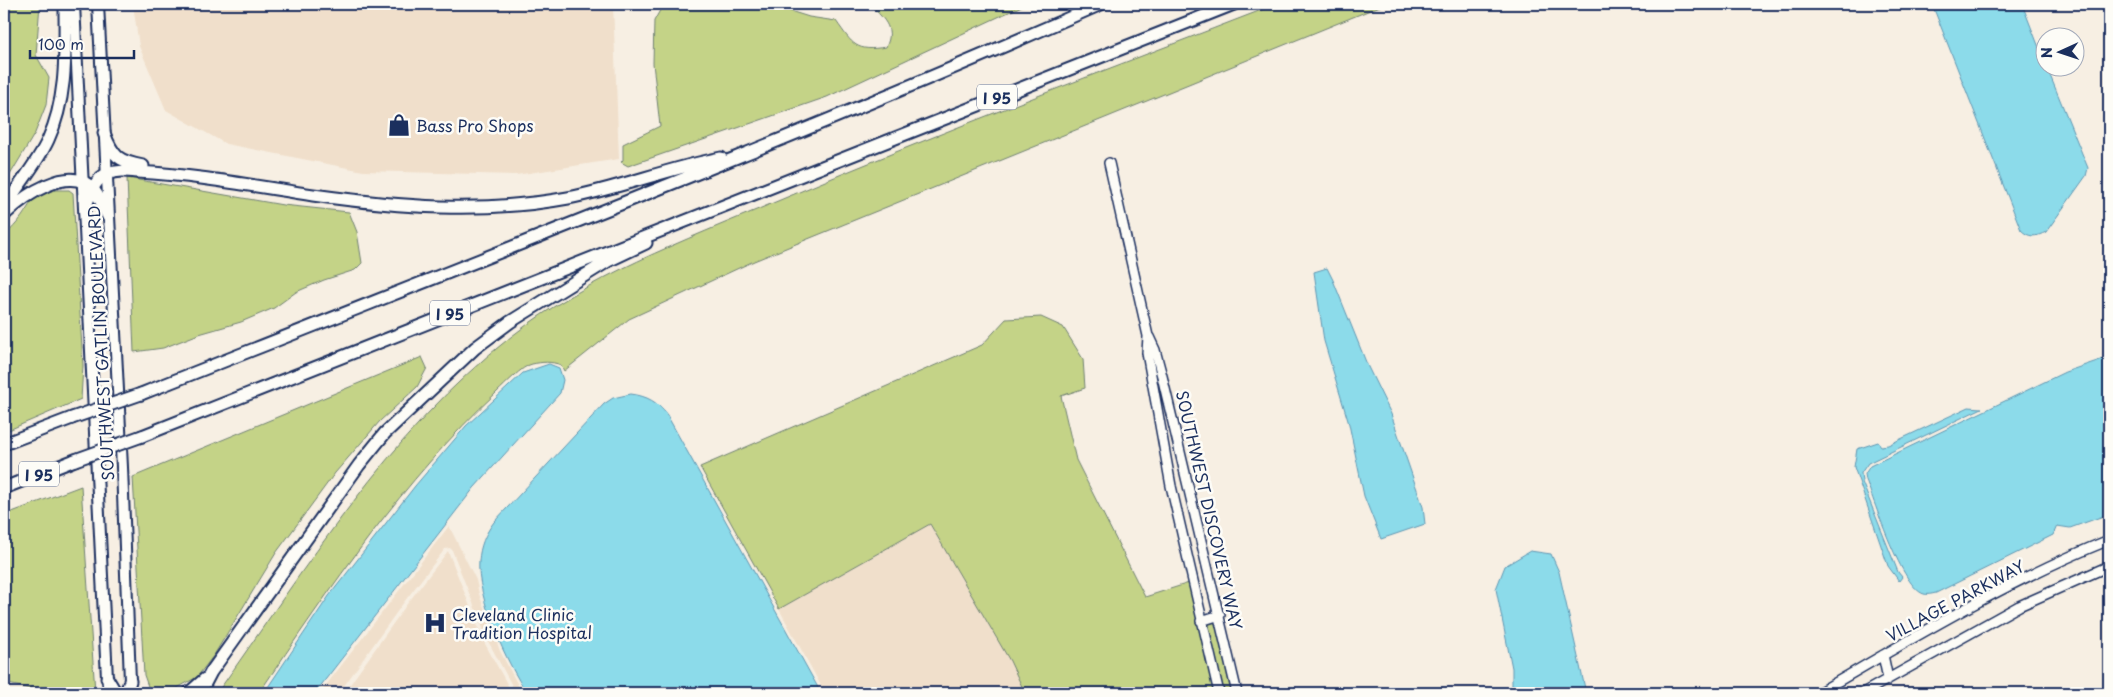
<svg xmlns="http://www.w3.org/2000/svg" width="2113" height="697" font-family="'Playpen Sans',sans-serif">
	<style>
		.built { fill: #f0dfcb }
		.green { fill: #c4d387; stroke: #708172 }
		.water { fill: #8cdbea; stroke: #5f96b2 }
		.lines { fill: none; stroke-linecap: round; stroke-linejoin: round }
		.secondary-casing { stroke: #1b2f5e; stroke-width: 12 }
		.primary-casing { stroke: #1b2f5e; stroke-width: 14 }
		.highway-casing { stroke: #1b2f5e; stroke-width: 15 }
		.secondary { stroke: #fdfcf7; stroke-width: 9 }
		.primary { stroke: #fdfcf7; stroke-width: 10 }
		.highway { stroke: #fdfcf7; stroke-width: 11 }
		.highway-bridge-casing { stroke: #1b2f5e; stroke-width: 15; stroke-linecap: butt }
		.highway-bridge { stroke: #fdfcf7; stroke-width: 11 }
		.labels { text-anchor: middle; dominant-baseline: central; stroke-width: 5; stroke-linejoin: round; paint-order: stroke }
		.shield { fill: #fdfcf7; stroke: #5f6c8c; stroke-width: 1 }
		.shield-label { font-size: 15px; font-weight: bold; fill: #1b2f5e }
		.poi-label { font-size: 16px; fill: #1b2f5e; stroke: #fdfcf7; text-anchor: start }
		.street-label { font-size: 16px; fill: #1b2f5e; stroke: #fdfcf7 }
	</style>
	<rect width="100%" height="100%" fill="#f7efe3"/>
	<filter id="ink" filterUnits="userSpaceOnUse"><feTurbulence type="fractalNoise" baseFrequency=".02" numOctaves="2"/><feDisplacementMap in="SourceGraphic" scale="10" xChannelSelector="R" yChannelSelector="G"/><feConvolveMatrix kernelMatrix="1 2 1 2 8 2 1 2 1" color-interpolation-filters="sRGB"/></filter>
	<g filter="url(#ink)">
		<!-- built -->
		<path class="built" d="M 133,4 L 613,4 L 619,159 L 516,175 L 363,171 L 226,144 L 166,110 L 139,46 Z
			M 930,524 L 1010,661 L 1025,693 L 825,693 L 779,609 Z
			M 449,526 L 476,580 L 479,594 L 500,651 L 522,693 L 516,693 L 488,641 L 452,550 L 450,548 L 445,549 L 404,602 L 339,693 L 320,693 Z
			M 448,551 L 484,642 L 512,693 L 344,693 L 407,604 Z"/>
		<!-- green -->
		<path class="green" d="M 4,4 L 40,4 L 36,55 L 49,78 L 46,105 L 35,133 L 4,185 Z
			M 666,4 L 768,4 L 809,17 L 836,21 C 853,45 856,52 886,47 C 896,27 882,18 870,4 L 1026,4 L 827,97 L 628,166 L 621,162 L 623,160 L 623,144 L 660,126 L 653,63 L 654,21 L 663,5 Z
			M 1277,4 L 1385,4 L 754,261 L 629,319 L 564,371 L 561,365 C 551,361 542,362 532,364 C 522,366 505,385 497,392 C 404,479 330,588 259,693 L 217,693 C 306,568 389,432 512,336 C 589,276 683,241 773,203 C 939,132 1109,69 1277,4 Z
			M 127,178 L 283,205 L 349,212 L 357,232 L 362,263 L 355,270 L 324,280 L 296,292 L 274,308 L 241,322 L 199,334 L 163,348 L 134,352 Z
			M 53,190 L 69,190 L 73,193 L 83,366 L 81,399 L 4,432 L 4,237 C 10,230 18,223 23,215 C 32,201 35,194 53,190 Z
			M 1041,317 L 1063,327 L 1083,359 L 1085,388 L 1061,396 L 1076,460 L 1145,597 L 1189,583 L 1215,693 L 1025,693 L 1010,661 L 930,524 L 779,609 L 700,467 L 982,345 L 1006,319 Z
			M 422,357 L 427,368 L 417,387 L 380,421 L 335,473 L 276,553 L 214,655 L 197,677 L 170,692 L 150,692 L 144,675 L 133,477 Z
			M 81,486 L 95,692 L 93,693 L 48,693 L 4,683 L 4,515 Z
			M 1216,620 L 1233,693 L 1223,693 L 1206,623 Z"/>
		<!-- water -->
		<path class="water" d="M 1932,4 L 2022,4 L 2045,63 L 2046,68 L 2047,68 L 2088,168 L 2086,176 L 2046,232 C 2036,237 2029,238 2021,230 Z
			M 1327,268 L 1333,280 L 1368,367 L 1391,414 L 1423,507 L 1425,524 L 1381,539 L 1364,496 L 1349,424 L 1324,341 L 1314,272 Z
			M 2109,357 L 2109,514 L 2070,528 L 2057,526 L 2053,535 L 1936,593 C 1932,594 1927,595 1924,594 C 1902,588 1875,503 1866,480 L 1865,474 L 1870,466 L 2065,372 Z
			M 549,364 L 559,368 L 563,380 L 560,393 L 474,488 L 315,693 L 264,693 L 329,596 L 415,486 L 466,426 L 523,373 Z
			M 631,394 C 647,396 658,402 667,415 L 821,693 L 527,693 C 507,664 476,596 479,561 C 480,546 485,534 494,522 L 604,404 L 613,398 Z
			M 1969,407 L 1982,408 L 1868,463 L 1861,473 L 1862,482 L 1898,572 L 1902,577 L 1899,581 L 1888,566 L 1854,467 L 1857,449 L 1878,442 L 1881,446 L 1888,445 Z
			M 1530,551 L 1551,554 L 1559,572 L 1586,693 L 1512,693 L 1512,668 L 1496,589 L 1505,566 Z"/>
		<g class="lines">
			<defs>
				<path id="secondary" d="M 1109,163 L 1148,336 L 1147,353 L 1171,486 L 1219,693
					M 1149,337 L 1155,350 L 1162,376 L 1237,693
					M 1201,621 L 1220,615
					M 1883,655 L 1888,679
					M 107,678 L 108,693
					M 1818,693 C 1913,638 2007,581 2109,540
					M 1863,693 L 2019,606 L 2109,566"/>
				<path id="primary" d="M 74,4 L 107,678
					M 98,4 L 122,467 L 130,681"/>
				<path id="highway" d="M 104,133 C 113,157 118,161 143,166
					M 4,208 C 18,185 37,164 48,140 C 68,97 65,50 65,4
					M 85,208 C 90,196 94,179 107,174 C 117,170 127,171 137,172 C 196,175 254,186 313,195 C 399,207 481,214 568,198 C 620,188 669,168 721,158
					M 5,214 C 23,197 70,162 94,190 C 100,198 104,208 108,217
					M 141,394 C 462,266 785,143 1101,4
					M 142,436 L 1234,4
					M 4,444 L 72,418
					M 4,488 L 75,460
					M 107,678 L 116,693
					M 126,693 L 130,681
					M 189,693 L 205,679
					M 200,693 L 211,672 L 359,465 L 385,433 L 475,348 L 510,322 L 608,261 L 646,243"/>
			</defs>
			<!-- secondary casing -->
			<use href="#secondary" class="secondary-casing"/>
			<!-- primary casing -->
			<use href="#primary" class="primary-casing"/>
			<!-- highway casing -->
			<use href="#highway" class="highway-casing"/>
			<!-- secondary -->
			<use href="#secondary" class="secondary"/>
			<!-- primary -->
			<use href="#primary" class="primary"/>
			<!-- highway -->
			<use href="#highway" class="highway"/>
			<defs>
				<path id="highway-bridge" d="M 72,418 L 141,394
					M 75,460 L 142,436"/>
			</defs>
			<!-- highway-bridge casing -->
			<use href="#highway-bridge" class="highway-bridge-casing"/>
			<!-- highway-bridge -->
			<use href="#highway-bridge" class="highway-bridge"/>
		</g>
	</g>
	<!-- icons -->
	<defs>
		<symbol id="shop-bare" viewBox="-9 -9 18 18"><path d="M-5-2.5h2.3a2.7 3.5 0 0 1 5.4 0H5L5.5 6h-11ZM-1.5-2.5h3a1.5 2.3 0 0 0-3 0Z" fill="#1b2f5e" stroke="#fdfcf7" stroke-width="2.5" paint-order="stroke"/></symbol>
		<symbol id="hospital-bare" viewBox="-9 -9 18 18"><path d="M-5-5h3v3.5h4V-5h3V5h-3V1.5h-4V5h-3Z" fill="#1b2f5e" stroke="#fdfcf7" stroke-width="2.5" paint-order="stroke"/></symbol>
	</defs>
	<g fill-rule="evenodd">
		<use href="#shop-bare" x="383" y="109" width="32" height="32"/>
		<use href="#hospital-bare" x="419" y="607" width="32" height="32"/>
	</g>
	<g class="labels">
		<!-- shield labels -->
		<g class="shield">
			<rect x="977" y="84.5" width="40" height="25" rx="4"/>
			<rect x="430" y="300.5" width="40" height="25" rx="4"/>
			<rect x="19" y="461.5" width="40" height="25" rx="4"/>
		</g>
		<g class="shield-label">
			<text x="997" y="97">I 95</text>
			<text x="450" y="313">I 95</text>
			<text x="39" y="474">I 95</text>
		</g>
		<!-- poi labels -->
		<g class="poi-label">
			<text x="416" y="125">Bass Pro Shops</text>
			<text x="452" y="614">Cleveland Clinic<tspan x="452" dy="18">Tradition Hospital</tspan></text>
		</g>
		<!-- street labels -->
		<g class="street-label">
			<text transform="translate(100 343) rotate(-93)">SOUTHWEST GATLIN BOULEVARD</text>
			<text transform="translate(1210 510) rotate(77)">SOUTHWEST DISCOVERY WAY</text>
			<text transform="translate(1955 600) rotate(-28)">VILLAGE PARKWAY</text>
		</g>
	</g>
	<!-- margin -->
	<rect width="2113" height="697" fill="none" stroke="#fdfcf7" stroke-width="20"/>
	<rect x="10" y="10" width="2093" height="677" fill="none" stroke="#1b2f5e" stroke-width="2" filter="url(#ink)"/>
	<!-- north arrow -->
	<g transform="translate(2060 52) rotate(267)"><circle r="24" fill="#fdfcf7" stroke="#a3aaba"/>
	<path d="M0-4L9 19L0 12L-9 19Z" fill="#1b2f5e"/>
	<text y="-8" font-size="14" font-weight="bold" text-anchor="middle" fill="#1b2f5e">N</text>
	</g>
	<!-- scale -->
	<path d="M30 50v8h104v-8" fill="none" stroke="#1b2f5e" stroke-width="2.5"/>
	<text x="38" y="50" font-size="15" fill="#1b2f5e" stroke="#fdfcf7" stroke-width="4" paint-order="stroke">100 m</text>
</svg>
